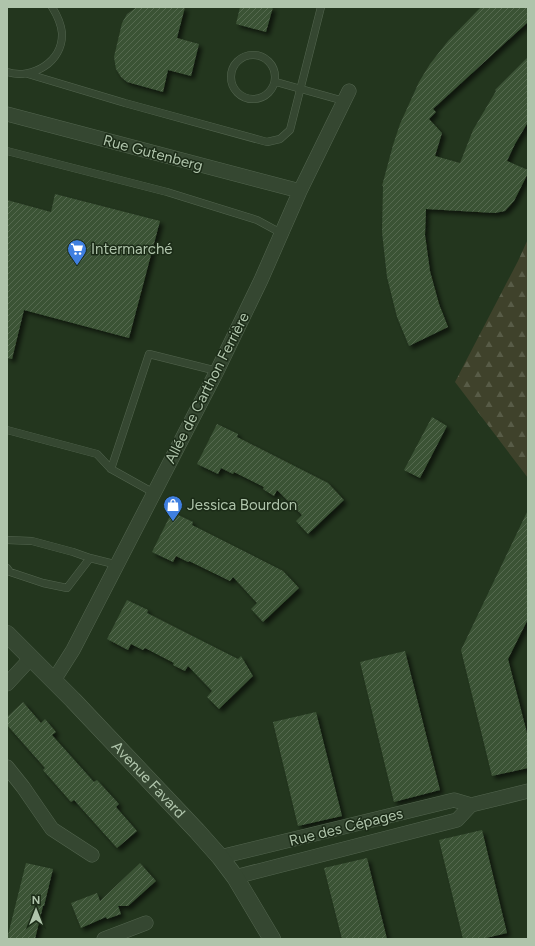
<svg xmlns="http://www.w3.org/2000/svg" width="535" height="946" font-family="Figtree,sans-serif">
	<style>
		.forest { fill: url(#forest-firs) }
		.building { fill: url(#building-hatch); filter: url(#shadow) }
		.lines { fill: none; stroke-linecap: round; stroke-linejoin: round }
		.service-casing { stroke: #53654f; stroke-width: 8 }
		.minor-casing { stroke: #53654f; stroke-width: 15 }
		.tertiary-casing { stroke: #53654f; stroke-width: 18 }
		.service { stroke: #354731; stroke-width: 7 }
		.minor { stroke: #354731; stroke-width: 14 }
		.tertiary { stroke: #354731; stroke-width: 17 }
		.labels { text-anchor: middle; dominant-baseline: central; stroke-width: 3; stroke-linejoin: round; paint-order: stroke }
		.street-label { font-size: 15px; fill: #afc4ab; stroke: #1b2b17 }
		.poi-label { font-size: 15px; fill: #afc4ab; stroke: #1b2b17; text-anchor: start }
	</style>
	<defs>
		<pattern id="forest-firs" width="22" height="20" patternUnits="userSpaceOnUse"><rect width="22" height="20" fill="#3f422b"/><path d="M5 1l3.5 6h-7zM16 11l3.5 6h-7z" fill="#585c47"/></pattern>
		<pattern id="building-hatch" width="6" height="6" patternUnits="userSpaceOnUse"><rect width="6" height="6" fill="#3b5235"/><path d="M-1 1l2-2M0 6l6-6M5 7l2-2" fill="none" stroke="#556950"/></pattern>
		<filter id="shadow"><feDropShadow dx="3.5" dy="3.5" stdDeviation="2" flood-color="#0009"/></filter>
	</defs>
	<rect width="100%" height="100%" fill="#23361e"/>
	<!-- forest -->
	<path class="forest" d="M 528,239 L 528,478 L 455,382 L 518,261 Z"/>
	<!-- building -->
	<path class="building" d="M 137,7 L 185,7 L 177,38 L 199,44 L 191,76 L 168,70 L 163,92 L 127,82 L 121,77 L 116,69 L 114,57 L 122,23 L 127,14 Z
		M 240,7 L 273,7 L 266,32 L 236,24 Z
		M 481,7 L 528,7 L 528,22 L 433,109 L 436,112 L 429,119 L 442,133 L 435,156 L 460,163 L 473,130 L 496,91 L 495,90 L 528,57 L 528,122 L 515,144 L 507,161 L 528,170 L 528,173 L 514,201 L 505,211 L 495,213 L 426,209 L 425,235 L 430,271 L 439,304 L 448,327 L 409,346 L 397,317 L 387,277 L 382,232 L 383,186 L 382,186 L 393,145 L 400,124 L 419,82 L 430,64 L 448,41 Z
		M 55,194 L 160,221 L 129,338 L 24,310 L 12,359 L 7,358 L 7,200 L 51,212 Z
		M 432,417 L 447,426 L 420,478 L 404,470 Z
		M 217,424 L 238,434 L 237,437 L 328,483 L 344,500 L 308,534 L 296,521 L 302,515 L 277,490 L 274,496 L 263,489 L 264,487 L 234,472 L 233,474 L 221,468 L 218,474 L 197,464 Z
		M 528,510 L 528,619 L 508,659 L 528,737 L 528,768 L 492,776 L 461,650 Z
		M 172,512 L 193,522 L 192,525 L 283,571 L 299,588 L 263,622 L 251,609 L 257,603 L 233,577 L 230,581 L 189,561 L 188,562 L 176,556 L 173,562 L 152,552 Z
		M 127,600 L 148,610 L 147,613 L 238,659 L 241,656 L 253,676 L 219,709 L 207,697 L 212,691 L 188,666 L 185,671 L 173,665 L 174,663 L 145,648 L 143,650 L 131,644 L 128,650 L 107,639 Z
		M 405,651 L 440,790 L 394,802 L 360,662 Z
		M 23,702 L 41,723 L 45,719 L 56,732 L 52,735 L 94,782 L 97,780 L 119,804 L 116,807 L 137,831 L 117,848 L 74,800 L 71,802 L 43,770 L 45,768 L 7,725 L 7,717 Z
		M 316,712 L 342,816 L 298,826 L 273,722 Z
		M 482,830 L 507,933 L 482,939 L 463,939 L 439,840 Z
		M 367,858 L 387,939 L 342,939 L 324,868 Z
		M 26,863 L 53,869 L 44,906 L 43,906 L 35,939 L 7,939 Z
		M 140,863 L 156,881 L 128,906 L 118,906 L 121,914 L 107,919 L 106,917 L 81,928 L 71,903 L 97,893 L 100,901 Z"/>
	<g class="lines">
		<defs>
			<path id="service" d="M231 77a22 22 0 1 1 44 0a22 22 0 1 1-44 0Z
				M 7,72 C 32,80 63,62 62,33 C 61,23 57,15 52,7
				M 28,74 L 125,103 L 267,142 L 280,139 L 290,130 L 321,7
				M 276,82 L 344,101
				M 7,151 L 167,192 L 257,220 L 281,233
				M 7,430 L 97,454 L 111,469 L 154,493
				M 111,469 L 149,354 L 217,371
				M 7,540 L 32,541 L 73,552 L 90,558
				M 7,568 L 10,572 L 43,583 L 67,588 L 90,558 L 118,565"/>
			<path id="minor" d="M 7,114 L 300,191
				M 54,680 L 73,650 L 217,371 L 261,280 L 300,191 L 349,91
				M 7,684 L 31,658
				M 7,767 L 23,787 L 52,829 L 92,855
				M 220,857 L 454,800 L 471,805 L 528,791
				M 235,877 L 457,820 L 471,805
				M 104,939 L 146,923"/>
			<g id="tertiary">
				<path id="s1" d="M 7,634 L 73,700 L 197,831 L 220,857 L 235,877 L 272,939"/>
			</g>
		</defs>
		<!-- service casing -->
		<use href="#service" class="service-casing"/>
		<!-- minor casing -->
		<use href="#minor" class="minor-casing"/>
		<!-- tertiary casing -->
		<use href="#tertiary" class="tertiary-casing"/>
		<!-- service -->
		<use href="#service" class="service"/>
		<!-- minor -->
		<use href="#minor" class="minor"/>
		<!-- tertiary -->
		<use href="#tertiary" class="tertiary"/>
	</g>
	<!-- icons -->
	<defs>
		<symbol id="supermarket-pin" viewBox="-11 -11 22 30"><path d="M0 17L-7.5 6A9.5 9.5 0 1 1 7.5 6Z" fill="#3f7fe0" stroke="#1b2b17"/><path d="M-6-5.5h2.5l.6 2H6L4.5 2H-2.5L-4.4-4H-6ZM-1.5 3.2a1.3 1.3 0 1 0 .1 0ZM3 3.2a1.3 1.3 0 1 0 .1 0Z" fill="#fff"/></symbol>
		<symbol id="shop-pin" viewBox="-11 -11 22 30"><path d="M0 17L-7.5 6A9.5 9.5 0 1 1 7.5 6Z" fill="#3f7fe0" stroke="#1b2b17"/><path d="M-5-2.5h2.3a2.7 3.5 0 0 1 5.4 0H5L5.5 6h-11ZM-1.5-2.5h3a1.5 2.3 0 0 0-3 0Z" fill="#fff"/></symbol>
	</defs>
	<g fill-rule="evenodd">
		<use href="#supermarket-pin" x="66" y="238" width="22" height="30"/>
		<use href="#shop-pin" x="162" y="494" width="22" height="30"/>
	</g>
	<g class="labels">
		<!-- street labels -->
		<g class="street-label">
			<text transform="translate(153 153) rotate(15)">Rue Gutenberg</text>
			<text transform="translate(207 388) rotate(-63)">Allée de Carthon Ferrière</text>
			<text stroke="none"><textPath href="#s1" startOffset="203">Avenue Favard</textPath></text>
			<text transform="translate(346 827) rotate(-14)">Rue des Cépages</text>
		</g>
		<!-- poi labels -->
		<g class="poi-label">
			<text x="91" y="249">Intermarché</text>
			<text x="187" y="505">Jessica Bourdon</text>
		</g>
	</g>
	<!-- border -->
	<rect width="535" height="946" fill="none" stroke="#afc4ab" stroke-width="16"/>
	<!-- north arrow -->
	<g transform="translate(36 910)" stroke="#1b2b17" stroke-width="3" paint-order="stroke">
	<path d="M0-3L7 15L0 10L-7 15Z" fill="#afc4ab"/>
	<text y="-6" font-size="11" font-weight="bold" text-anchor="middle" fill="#afc4ab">N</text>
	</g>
</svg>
